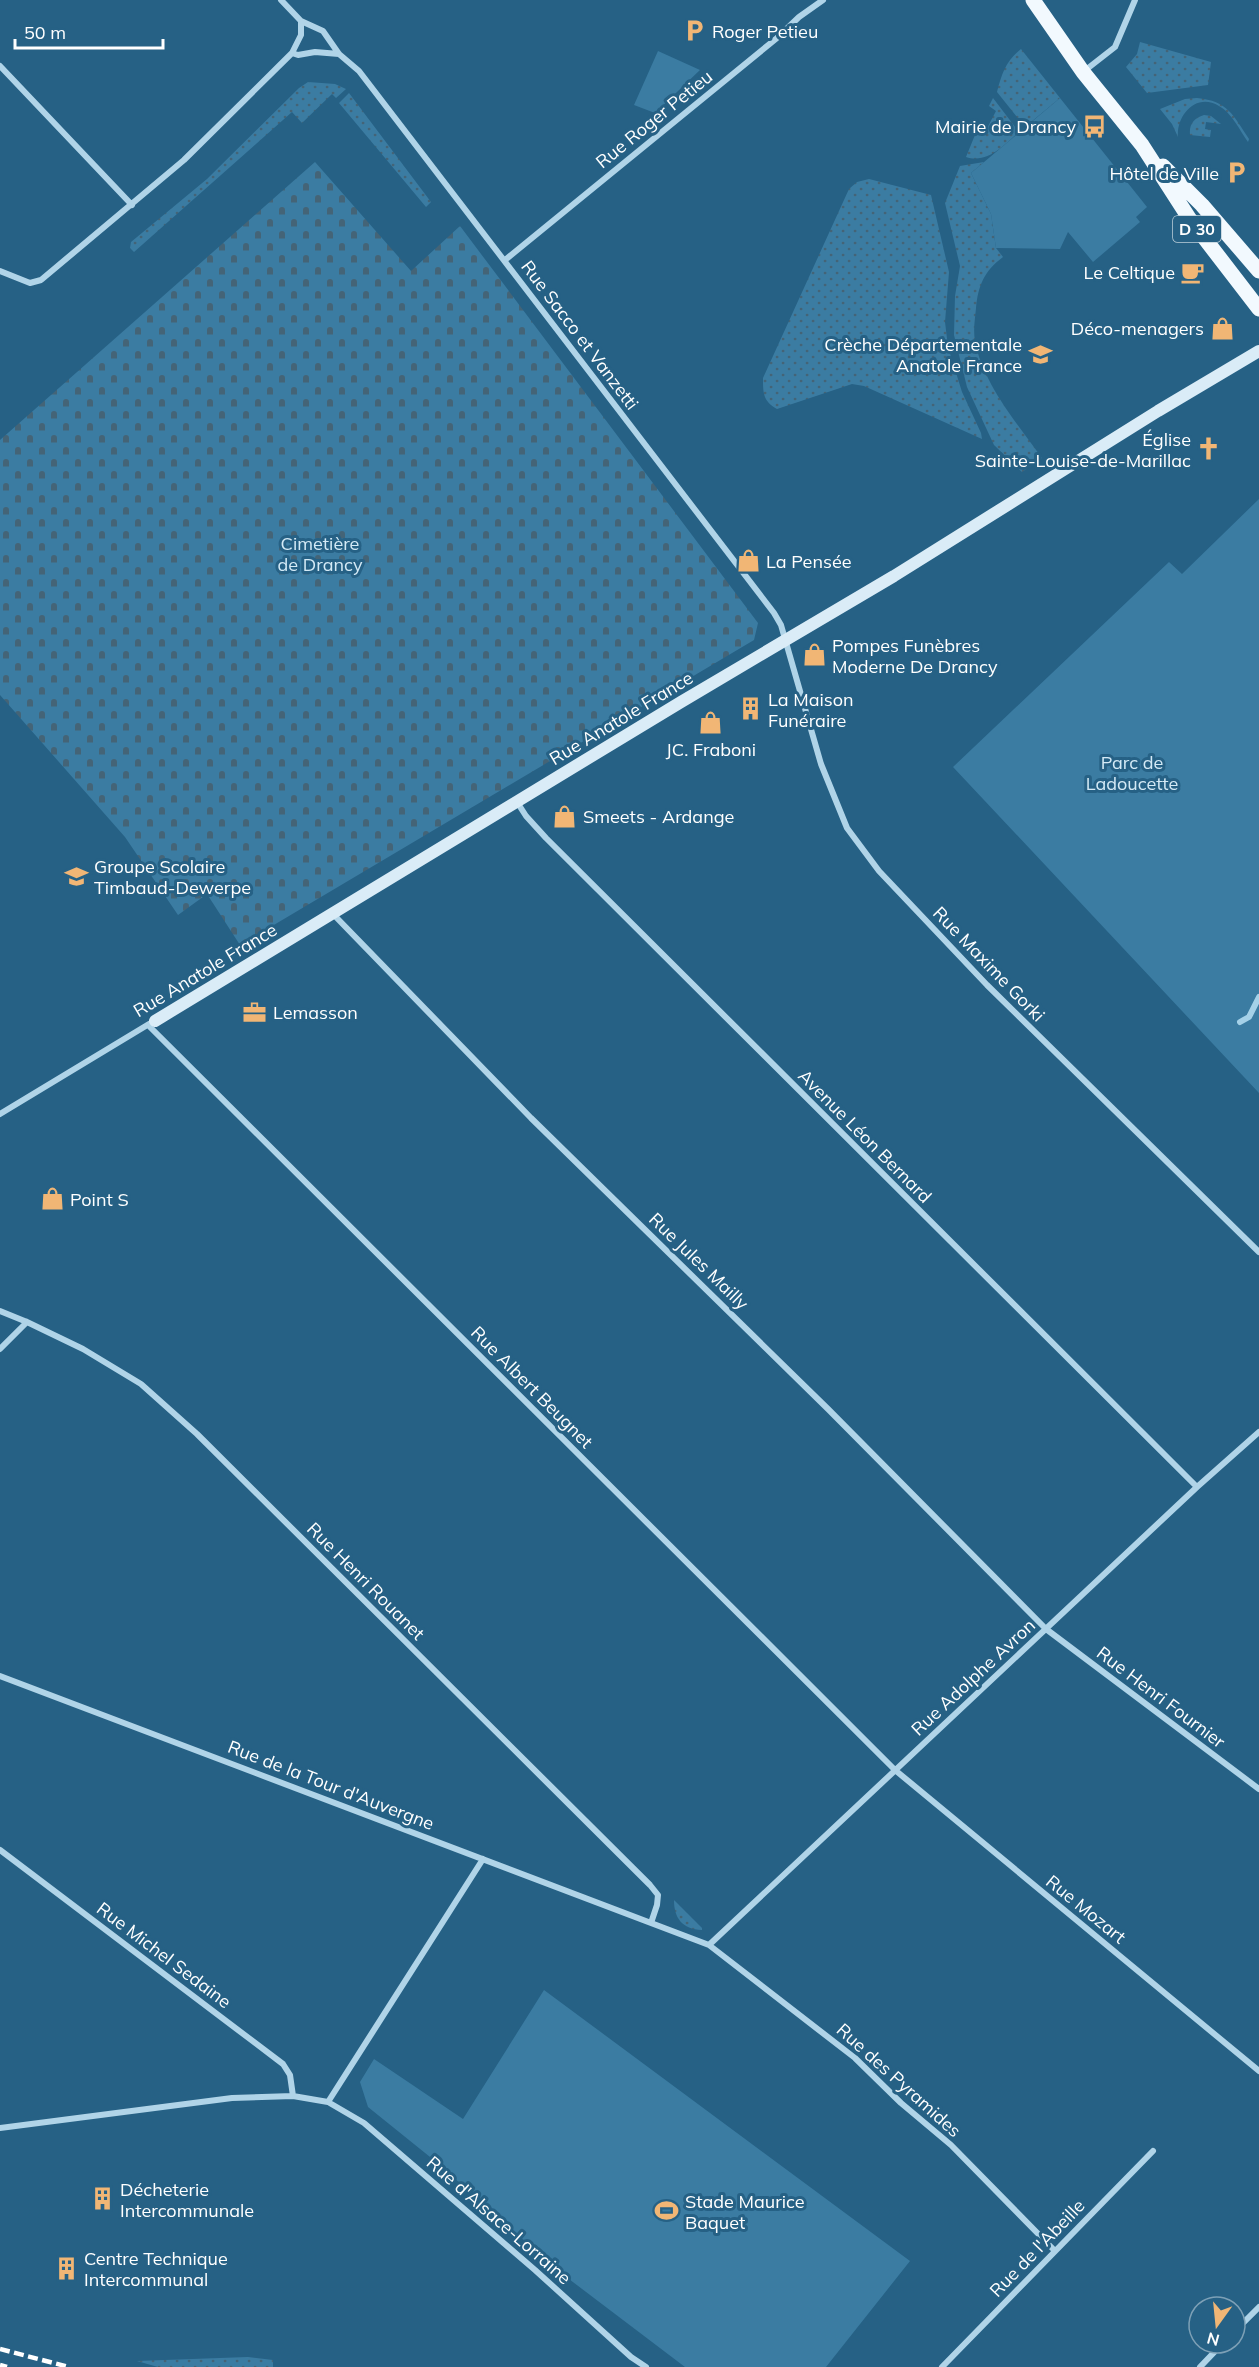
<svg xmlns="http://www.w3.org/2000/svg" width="1259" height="2367" font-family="Mulish,sans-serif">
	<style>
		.grass { fill: url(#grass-dots) }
		.cemetery { fill: url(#cemetery-stones) }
		.park { fill: #3b7ca2 }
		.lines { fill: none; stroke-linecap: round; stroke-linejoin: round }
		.stream { stroke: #a5d1e8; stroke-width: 6 }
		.street { stroke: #b0d4e8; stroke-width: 6 }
		.secondary { stroke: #daecf7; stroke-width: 12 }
		.primary { stroke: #f2f9fe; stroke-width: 15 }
		.rail { stroke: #fff; stroke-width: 4.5; stroke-dasharray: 10 4.5; stroke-linecap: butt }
		.labels { text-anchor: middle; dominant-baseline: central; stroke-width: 6; stroke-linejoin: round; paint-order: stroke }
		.shield { fill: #266185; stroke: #bed0da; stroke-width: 1.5 }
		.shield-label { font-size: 16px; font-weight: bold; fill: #fff }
		.poi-label { font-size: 18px; fill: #fff; stroke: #266185; text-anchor: start }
		.street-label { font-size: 18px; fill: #fff; stroke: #266185 }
		.park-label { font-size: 18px; fill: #d4eaf6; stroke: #266185 }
	</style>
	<defs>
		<pattern id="grass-dots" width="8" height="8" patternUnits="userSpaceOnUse" patternTransform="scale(1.5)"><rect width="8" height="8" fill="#3b7ca2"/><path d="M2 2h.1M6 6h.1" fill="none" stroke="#446477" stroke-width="1.8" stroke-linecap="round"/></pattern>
		<pattern id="cemetery-stones" width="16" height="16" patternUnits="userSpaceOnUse" patternTransform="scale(1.5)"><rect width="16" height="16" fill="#3b7ca2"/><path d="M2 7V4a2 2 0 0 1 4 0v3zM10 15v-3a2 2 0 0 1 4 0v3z" fill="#446477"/></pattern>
	</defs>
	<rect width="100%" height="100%" fill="#266185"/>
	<!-- grass -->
	<path class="grass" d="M 1140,42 L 1211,62 L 1208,85 L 1147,93 L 1126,67 L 1137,54 Z
		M 1021,49 L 1060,98 L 1025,127 L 997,92 C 1002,73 1006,61 1021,49 Z
		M 308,82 L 335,84 L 346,89 L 336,98 L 332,94 L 302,123 L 292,112 L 134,252 L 130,248 L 131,242 L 207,179 L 299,88 Z
		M 349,93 L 431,202 L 426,207 L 339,103 Z
		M 993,98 L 1019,132 C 1004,145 988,164 966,157 L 975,135 L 978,134 L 983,136 L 996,111 L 989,106 Z
		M 1197,98 C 1228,101 1233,115 1249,139 L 1248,142 C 1240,131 1232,113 1219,106 C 1196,92 1176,116 1178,137 L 1172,124 L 1160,109 L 1185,99 Z
		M 1204,115 L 1211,116 L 1221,124 L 1206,122 L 1205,129 L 1211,130 L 1210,137 L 1190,135 C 1189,124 1194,118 1204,115 Z
		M 984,162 L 971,173 L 991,214 L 996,248 L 1003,257 C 984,271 978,286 976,308 C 975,319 973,330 975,341 C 983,384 1017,423 1042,458 L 1022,472 L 994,445 L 967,387 L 954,335 L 955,296 L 960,266 L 945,203 L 960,166 Z
		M 869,179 L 931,195 L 949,272 L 945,322 L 948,347 L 962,392 L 981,433 L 982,439 L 864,386 L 852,384 L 777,409 C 763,401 763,393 763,378 L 849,189 L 857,182 Z
		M 674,1900 L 702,1928 L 702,1930 C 682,1929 674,1918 674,1900 Z
		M 248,2357 L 273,2360 L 273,2367 L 158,2367 L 137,2361 Z"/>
	<!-- cemetery -->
	<path class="cemetery" d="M 315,162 L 411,271 L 460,226 L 758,623 L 754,640 L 240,945 L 207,894 L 178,915 L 125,837 L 0,695 L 0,440 Z"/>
	<!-- park -->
	<path class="park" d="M 658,51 L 700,70 L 655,113 L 634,105 Z
		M 1060,98 L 1147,207 L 1136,217 L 1140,222 L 1093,262 L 1068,232 L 1060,249 L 996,248 L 991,214 L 971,173 Z
		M 1259,499 L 1259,1093 L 953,767 L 1169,562 L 1182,574 Z
		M 544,1990 L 910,2261 L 826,2367 L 685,2367 L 561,2273 L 435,2161 L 368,2107 L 360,2082 L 374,2059 L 463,2119 Z"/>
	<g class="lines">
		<!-- stream -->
		<path class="stream" d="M 1240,1022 L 1249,1017 L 1259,997"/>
		<!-- street -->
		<path class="street" d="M 281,0 L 301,21 L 323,31 L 339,54 L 359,71 L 774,613 L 781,625 L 821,764 L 847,828 L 879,871 L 987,985 L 1259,1252
			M 292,53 L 298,55 L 315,52 L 339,54
			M 0,66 L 132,205
			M 1083,72 L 1115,47 L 1135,0
			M 505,260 L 777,38 L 799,17 L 823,0
			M 0,271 L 30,283 L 41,280 L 184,160 L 292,53 L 301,35 L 301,21
			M 517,802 L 526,816 L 546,838 L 1197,1487
			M 333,914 L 531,1118 L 828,1409 L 1046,1629 L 1259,1789
			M 148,1025 L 895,1770 L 1259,2071
			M 0,1114 L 149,1024
			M 0,1311 L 27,1322 L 83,1349 L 141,1384 L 197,1434 L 650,1885 L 658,1895 L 657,1905 L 651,1923
			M 0,1349 L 27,1322
			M 0,1676 L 709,1945 L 855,2058 L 901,2103 L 951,2145 L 1055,2251
			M 0,1850 L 283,2064 L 290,2075 L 293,2096
			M 709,1945 L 1197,1487 L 1259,1432
			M 328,2102 L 483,1859
			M 0,2128 L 232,2098 L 293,2096 L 328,2102 L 364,2123 L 535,2270 L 631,2357 L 646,2367
			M 1235,2331 L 1259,2307
			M 942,2367 L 1153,2151
			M 1200,2367 L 1223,2343"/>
		<!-- secondary -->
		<path class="secondary" d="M 155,1021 L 681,702 L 894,576 L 1158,411 L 1259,351"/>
		<!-- primary -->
		<path class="primary" d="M 1033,0 L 1083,72 L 1142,145 L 1189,218 L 1259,309
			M 1163,166 L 1202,205 L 1259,271"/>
		<!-- rail -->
		<path class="rail" d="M 0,2349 L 69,2367
			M 0,2365 L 7,2367"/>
	</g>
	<!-- icons -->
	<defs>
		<symbol id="parking-bare" viewBox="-9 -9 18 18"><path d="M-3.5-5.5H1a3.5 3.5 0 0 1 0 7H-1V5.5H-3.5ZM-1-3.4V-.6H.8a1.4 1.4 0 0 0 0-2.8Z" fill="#f1b675" stroke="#266185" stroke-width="2.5" paint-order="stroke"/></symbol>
		<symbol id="bus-bare" viewBox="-9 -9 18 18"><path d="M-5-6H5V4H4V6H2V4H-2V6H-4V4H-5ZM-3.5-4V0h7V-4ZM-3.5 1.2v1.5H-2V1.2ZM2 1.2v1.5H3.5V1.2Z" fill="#f1b675" stroke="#266185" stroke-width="2.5" paint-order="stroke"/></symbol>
		<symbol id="cafe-bare" viewBox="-9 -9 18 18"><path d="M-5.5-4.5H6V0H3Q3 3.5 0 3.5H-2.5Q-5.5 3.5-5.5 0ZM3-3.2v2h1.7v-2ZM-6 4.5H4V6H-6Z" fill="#f1b675" stroke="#266185" stroke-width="2.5" paint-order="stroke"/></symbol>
		<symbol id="shop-bare" viewBox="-9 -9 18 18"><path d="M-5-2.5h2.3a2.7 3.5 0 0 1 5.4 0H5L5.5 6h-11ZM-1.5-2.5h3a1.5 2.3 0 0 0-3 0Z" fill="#f1b675" stroke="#266185" stroke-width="2.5" paint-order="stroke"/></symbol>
		<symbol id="school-bare" viewBox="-9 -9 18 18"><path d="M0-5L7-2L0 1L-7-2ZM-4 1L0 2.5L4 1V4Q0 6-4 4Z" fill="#f1b675" stroke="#266185" stroke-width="2.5" paint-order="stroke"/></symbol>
		<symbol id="church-bare" viewBox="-9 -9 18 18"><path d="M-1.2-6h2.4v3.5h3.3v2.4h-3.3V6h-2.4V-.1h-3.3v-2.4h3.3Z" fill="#f1b675" stroke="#266185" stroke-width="2.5" paint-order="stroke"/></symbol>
		<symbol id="building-bare" viewBox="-9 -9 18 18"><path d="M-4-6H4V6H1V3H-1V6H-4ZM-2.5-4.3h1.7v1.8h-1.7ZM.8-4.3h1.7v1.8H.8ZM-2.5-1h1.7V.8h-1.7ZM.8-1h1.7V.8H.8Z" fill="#f1b675" stroke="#266185" stroke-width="2.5" paint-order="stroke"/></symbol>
		<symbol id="office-bare" viewBox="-9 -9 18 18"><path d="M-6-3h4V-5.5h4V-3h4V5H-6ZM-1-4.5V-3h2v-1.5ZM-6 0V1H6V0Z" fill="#f1b675" stroke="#266185" stroke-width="2.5" paint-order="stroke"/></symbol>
		<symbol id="stadium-bare" viewBox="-9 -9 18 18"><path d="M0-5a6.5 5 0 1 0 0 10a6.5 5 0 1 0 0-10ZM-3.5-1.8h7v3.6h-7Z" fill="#f1b675" stroke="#266185" stroke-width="2.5" paint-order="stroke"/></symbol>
	</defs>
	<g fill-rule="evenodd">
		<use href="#parking-bare" x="678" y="14" width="33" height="33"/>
		<use href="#bus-bare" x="1078" y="110" width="33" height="33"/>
		<use href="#parking-bare" x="1220" y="156" width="33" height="33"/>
		<use href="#cafe-bare" x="1176" y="256" width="33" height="33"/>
		<use href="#shop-bare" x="1206" y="312" width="33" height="33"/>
		<use href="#school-bare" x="1024" y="338" width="33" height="33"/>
		<use href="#church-bare" x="1192" y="432" width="33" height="33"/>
		<use href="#shop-bare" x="732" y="544" width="33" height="33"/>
		<use href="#shop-bare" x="798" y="638" width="33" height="33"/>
		<use href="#building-bare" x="734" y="692" width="33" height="33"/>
		<use href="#shop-bare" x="694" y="706" width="33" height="33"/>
		<use href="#shop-bare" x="548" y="800" width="33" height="33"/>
		<use href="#school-bare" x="60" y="860" width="33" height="33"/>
		<use href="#office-bare" x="238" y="996" width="33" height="33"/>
		<use href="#shop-bare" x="36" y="1182" width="33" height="33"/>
		<use href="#building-bare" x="86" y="2182" width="33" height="33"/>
		<use href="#stadium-bare" x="650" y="2194" width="33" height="33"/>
		<use href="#building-bare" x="50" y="2252" width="33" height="33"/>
	</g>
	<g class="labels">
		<!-- shield labels -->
		<rect class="shield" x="1173" y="216" width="48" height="26" rx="4.5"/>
		<g class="shield-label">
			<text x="1197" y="229">D 30</text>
		</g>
		<!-- poi labels -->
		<g class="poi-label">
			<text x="712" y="31">Roger Petieu</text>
			<text x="1076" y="126" text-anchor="end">Mairie de Drancy</text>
			<text x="1219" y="173" text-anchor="end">Hôtel de Ville</text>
			<text x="1175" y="272" text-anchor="end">Le Celtique</text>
			<text x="1204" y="328" text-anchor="end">Déco-menagers</text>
			<text x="1022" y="344" text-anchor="end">Crèche Départementale<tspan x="1022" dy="21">Anatole France</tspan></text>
			<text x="1191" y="439" text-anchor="end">Église<tspan x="1191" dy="21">Sainte-Louise-de-Marillac</tspan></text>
			<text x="766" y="561">La Pensée</text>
			<text x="832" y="645">Pompes Funèbres<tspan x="832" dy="21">Moderne De Drancy</tspan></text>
			<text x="768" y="699">La Maison<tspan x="768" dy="21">Funéraire</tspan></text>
			<text x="711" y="749" text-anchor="middle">JC. Fraboni</text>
			<text x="583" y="816">Smeets - Ardange</text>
			<text x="94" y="866">Groupe Scolaire<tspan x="94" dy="21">Timbaud-Dewerpe</tspan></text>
			<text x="273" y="1012">Lemasson</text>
			<text x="70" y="1199">Point S</text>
			<text x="120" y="2189">Décheterie<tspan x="120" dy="21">Intercommunale</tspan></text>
			<text x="685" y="2201">Stade Maurice<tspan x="685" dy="21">Baquet</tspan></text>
			<text x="84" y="2258">Centre Technique<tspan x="84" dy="21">Intercommunal</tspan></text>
		</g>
		<!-- street labels -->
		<g class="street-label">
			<text transform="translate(654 119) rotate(-39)">Rue Roger Petieu</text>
			<text transform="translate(580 335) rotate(53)">Rue Sacco et Vanzetti</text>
			<text transform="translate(621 718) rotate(-31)">Rue Anatole France</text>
			<text transform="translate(989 964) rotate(46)">Rue Maxime Gorki</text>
			<text transform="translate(205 970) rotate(-31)">Rue Anatole France</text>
			<text transform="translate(865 1136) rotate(45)">Avenue Léon Bernard</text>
			<text transform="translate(699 1261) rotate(44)">Rue Jules Mailly</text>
			<text transform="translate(532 1387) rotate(45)">Rue Albert Beugnet</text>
			<text transform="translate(366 1581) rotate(45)">Rue Henri Rouanet</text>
			<text transform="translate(973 1677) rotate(-43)">Rue Adolphe Avron</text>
			<text transform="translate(1161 1697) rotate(37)">Rue Henri Fournier</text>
			<text transform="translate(331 1785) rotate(21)">Rue de la Tour d'Auvergne</text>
			<text transform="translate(1086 1909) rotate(39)">Rue Mozart</text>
			<text transform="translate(164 1955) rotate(37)">Rue Michel Sedaine</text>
			<text transform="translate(899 2080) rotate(42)">Rue des Pyramides</text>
			<text transform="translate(499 2220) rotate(41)">Rue d'Alsace-Lorraine</text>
			<text transform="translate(1037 2248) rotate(-46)">Rue de l'Abeille</text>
		</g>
		<!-- park labels -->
		<g class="park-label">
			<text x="320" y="543">Cimetière<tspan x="320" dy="21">de Drancy</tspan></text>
			<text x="1132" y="762">Parc de<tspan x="1132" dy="21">Ladoucette</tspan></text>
		</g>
	</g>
	<!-- north arrow -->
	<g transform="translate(1217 2325) rotate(195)"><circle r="28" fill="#266185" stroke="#7da0b6" stroke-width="1.5"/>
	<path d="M0-4.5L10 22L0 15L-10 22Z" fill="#f1b675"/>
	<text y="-9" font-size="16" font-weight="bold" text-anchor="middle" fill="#ffffff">N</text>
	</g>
	<!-- scale -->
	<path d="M15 39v9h148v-9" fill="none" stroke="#ffffff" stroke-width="3"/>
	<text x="24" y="39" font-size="18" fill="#ffffff" stroke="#266185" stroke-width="4.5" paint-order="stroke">50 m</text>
</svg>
